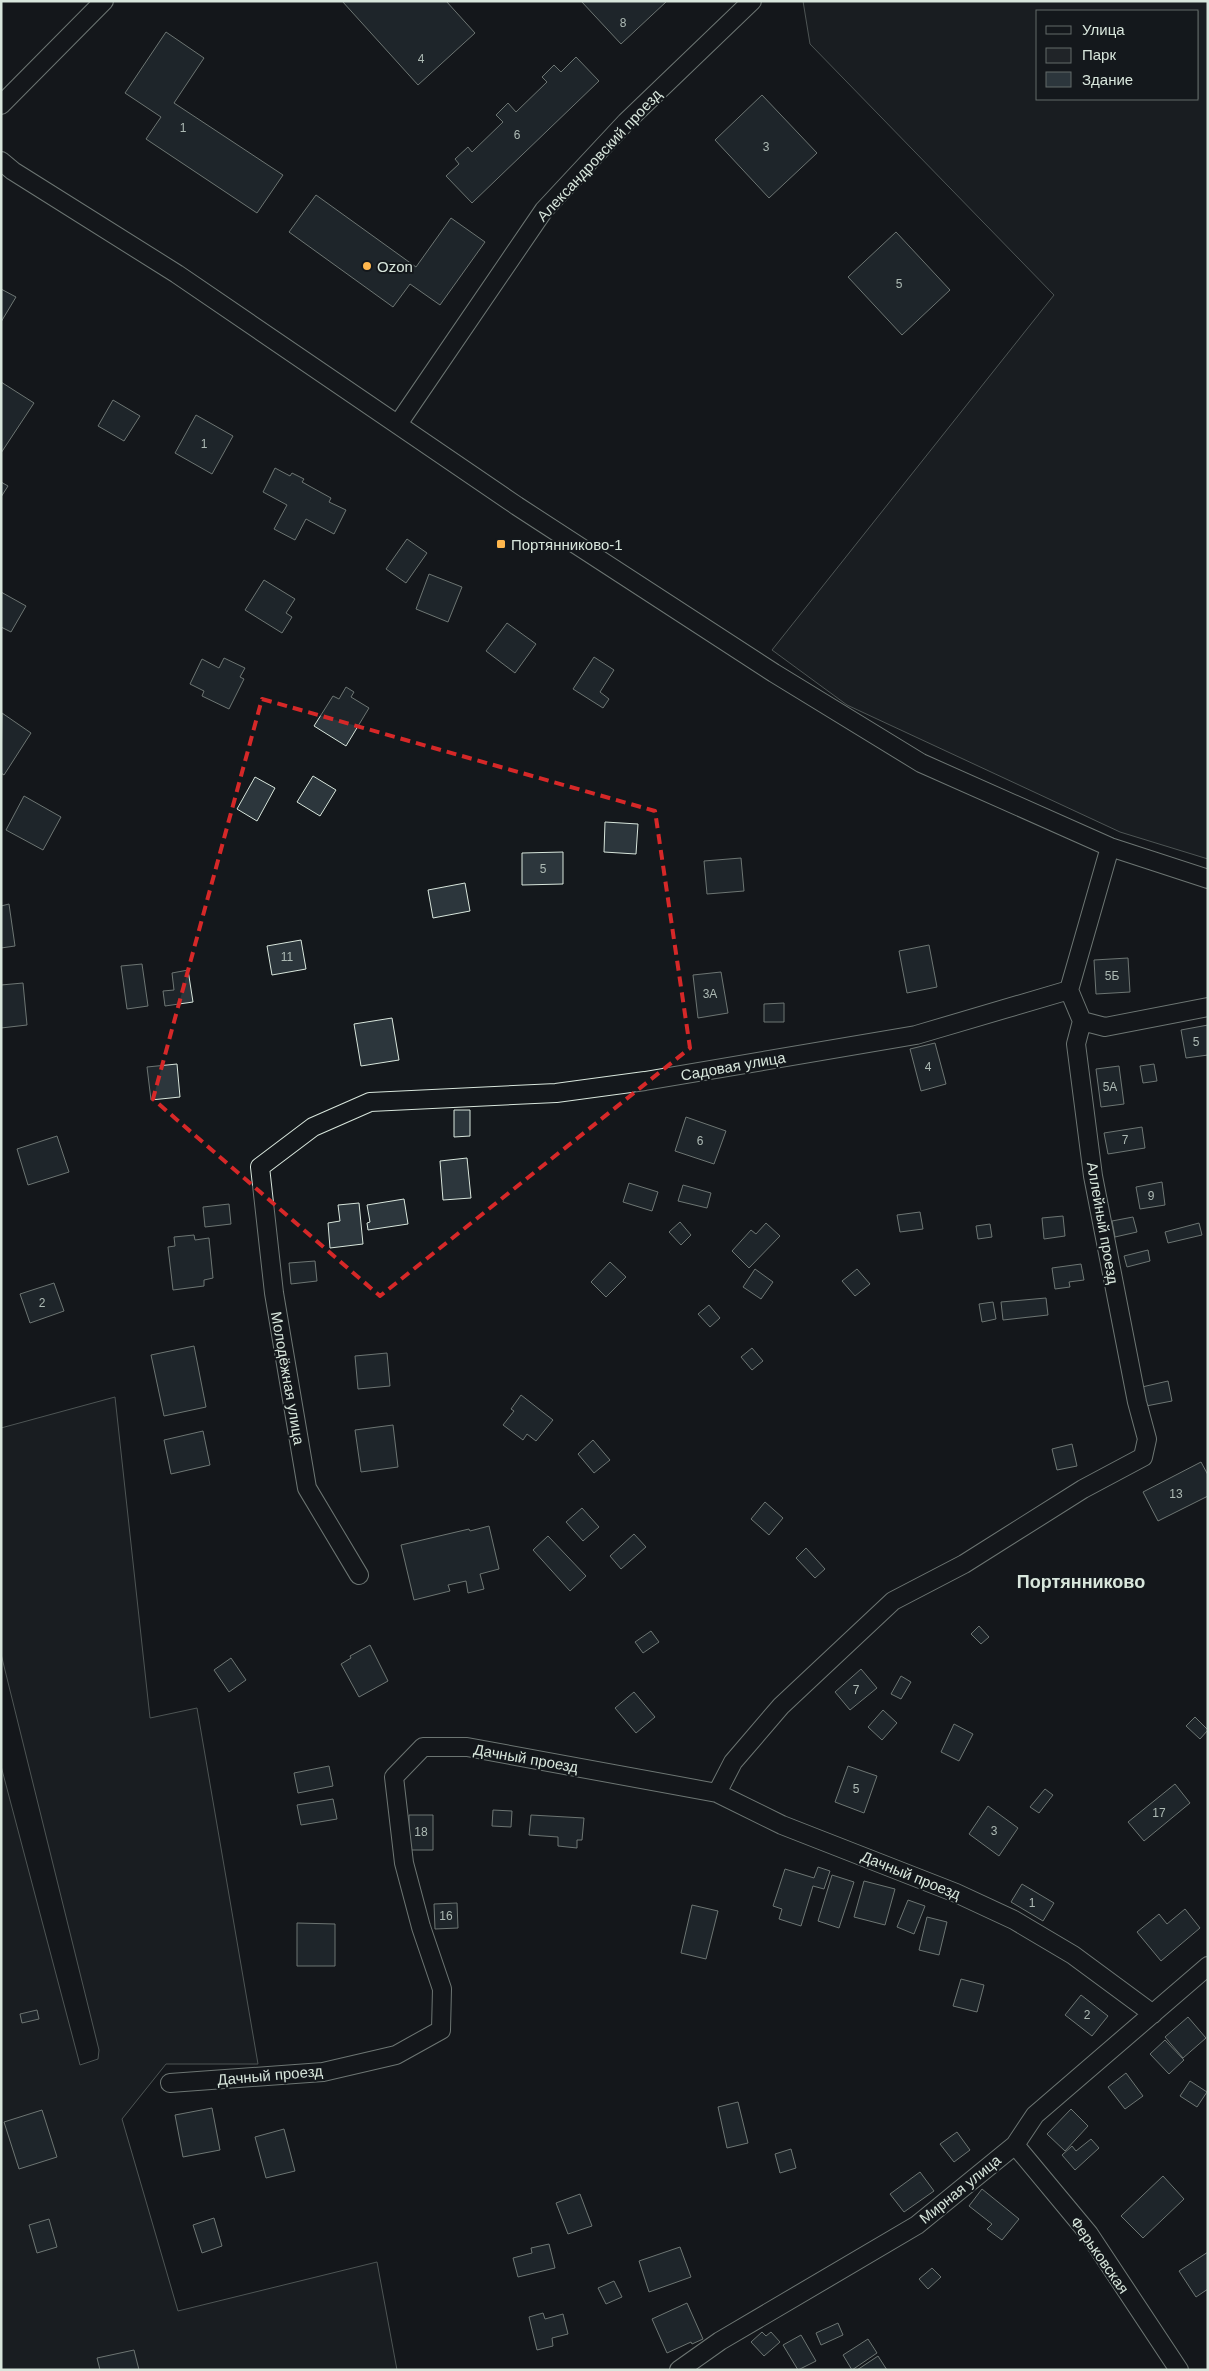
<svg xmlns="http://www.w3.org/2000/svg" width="1209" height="2371" font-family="Helvetica,sans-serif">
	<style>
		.green { fill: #202428; stroke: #939e99; fill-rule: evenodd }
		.building { fill: #2c363c; stroke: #d8e6dc }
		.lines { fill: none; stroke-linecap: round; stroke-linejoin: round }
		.street-casing { stroke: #d8e6dc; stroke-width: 20 }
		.street { stroke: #14181c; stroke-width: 18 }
		.marked { fill: none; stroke: #d62828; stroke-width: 4; stroke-dasharray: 10 6; stroke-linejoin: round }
		.poi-dot { fill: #ffb74d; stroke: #14181c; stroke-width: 2 }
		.labels { text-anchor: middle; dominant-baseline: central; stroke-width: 4; stroke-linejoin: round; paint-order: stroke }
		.number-label { font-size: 12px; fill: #adbab4 }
		.street-label { font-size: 15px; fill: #d8e6dc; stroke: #14181c }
		.poi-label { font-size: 15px; fill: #d8e6dc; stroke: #14181c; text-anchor: start }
		.quarter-label { font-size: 18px; font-weight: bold; fill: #d8e6dc; stroke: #14181c }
	</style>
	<rect width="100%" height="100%" fill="#14181c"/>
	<!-- green -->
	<path class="green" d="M 803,1 L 1208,1 L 1208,859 L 1120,832 L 847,705 L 772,650 L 1054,295 L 810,44 ZM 1198,11 L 1198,99 L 1038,99 L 1038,11 Z
		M 115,1397 L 150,1718 L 197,1708 L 258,2064 L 166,2064 L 122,2119 L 178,2311 L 377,2262 L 397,2370 L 1,2370 L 1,1766 L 80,2065 L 98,2059 L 99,2050 L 1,1654 L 1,1428 Z"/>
	<!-- building -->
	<path class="building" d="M 342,1 L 446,1 L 475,33 L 418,85 Z
		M 581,1 L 667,1 L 621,44 Z
		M 166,32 L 204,58 L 174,103 L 283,175 L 257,213 L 146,139 L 161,117 L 125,93 Z
		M 576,57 L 599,81 L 472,203 L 446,176 L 459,164 L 455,159 L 468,147 L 472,152 L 503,122 L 496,115 L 508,103 L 516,112 L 547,82 L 542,77 L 554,65 L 561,72 Z
		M 762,95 L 817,153 L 769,198 L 715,140 Z
		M 316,195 L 416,267 L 451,218 L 485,242 L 440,305 L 410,284 L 393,307 L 289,232 Z
		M 896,232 L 950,290 L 902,335 L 848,277 Z
		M 1,289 L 16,297 L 1,322 Z
		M 1,382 L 34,403 L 1,453 Z
		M 113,400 L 140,416 L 124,441 L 98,426 Z
		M 196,415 L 233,436 L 212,474 L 175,453 Z
		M 275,468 L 290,476 L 292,473 L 304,479 L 302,482 L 331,498 L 329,502 L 346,510 L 334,534 L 306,519 L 295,540 L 274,529 L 287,505 L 263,492 Z
		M 1,482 L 8,486 L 1,497 Z
		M 407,539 L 427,553 L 406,583 L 386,569 Z
		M 429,574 L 462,587 L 448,622 L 416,609 Z
		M 264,580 L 295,599 L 286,613 L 292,617 L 282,633 L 245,610 Z
		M 1,592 L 26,606 L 11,632 L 1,627 Z
		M 507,623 L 536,644 L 515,673 L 486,651 Z
		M 594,657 L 614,670 L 600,692 L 609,699 L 603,708 L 573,689 Z
		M 224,658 L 245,668 L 240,677 L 244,679 L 229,709 L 202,696 L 204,691 L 190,684 L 202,659 L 219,668 Z
		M 346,687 L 354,692 L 351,697 L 369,708 L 346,746 L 314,726 L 333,696 L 339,699 Z
		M 2,713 L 31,733 L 4,775 L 1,773 Z
		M 313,776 L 336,790 L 320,816 L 297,802 Z
		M 255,777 L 275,788 L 257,821 L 237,809 Z
		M 24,796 L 61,817 L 43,850 L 6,830 Z
		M 605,822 L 638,824 L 636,854 L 604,852 Z
		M 563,852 L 563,884 L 522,885 L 522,853 Z
		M 741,858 L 744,891 L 707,894 L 704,861 Z
		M 465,883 L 470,911 L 433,918 L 428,890 Z
		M 9,904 L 15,946 L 1,948 L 1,906 Z
		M 301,940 L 306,969 L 272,975 L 267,946 Z
		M 929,945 L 937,987 L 907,993 L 899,951 Z
		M 1128,958 L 1130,992 L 1096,994 L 1094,960 Z
		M 142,964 L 148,1006 L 127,1009 L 121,966 Z
		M 188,970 L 193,1002 L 165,1006 L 163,991 L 174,990 L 172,973 Z
		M 721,972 L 728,1013 L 698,1018 L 693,975 Z
		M 23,983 L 27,1025 L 1,1028 L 1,985 Z
		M 784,1003 L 784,1022 L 764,1022 L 764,1004 Z
		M 392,1018 L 399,1060 L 361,1066 L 354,1024 Z
		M 1208,1025 L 1208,1055 L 1186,1058 L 1181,1030 Z
		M 935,1043 L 946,1084 L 921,1091 L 910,1049 Z
		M 177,1064 L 180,1097 L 151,1100 L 147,1067 Z
		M 1154,1064 L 1157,1081 L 1143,1083 L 1140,1066 Z
		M 1119,1066 L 1124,1104 L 1101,1107 L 1096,1069 Z
		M 454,1110 L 470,1110 L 470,1136 L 454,1137 Z
		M 686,1117 L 726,1131 L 714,1164 L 675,1151 Z
		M 1142,1127 L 1145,1148 L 1108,1154 L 1104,1133 Z
		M 57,1136 L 69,1172 L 28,1185 L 17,1149 Z
		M 467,1158 L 471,1198 L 443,1200 L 440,1161 Z
		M 1162,1182 L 1165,1205 L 1140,1209 L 1136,1187 Z
		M 629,1183 L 658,1192 L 652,1211 L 623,1202 Z
		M 683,1185 L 711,1193 L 707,1208 L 678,1201 Z
		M 404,1199 L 408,1224 L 368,1230 L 367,1223 L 370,1222 L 367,1205 Z
		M 359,1203 L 363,1244 L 330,1248 L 328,1223 L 340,1221 L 338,1205 Z
		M 229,1204 L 231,1224 L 205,1227 L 203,1207 Z
		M 920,1212 L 923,1229 L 900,1232 L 897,1215 Z
		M 1063,1216 L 1065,1236 L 1044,1239 L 1042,1218 Z
		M 1133,1217 L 1137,1232 L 1115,1237 L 1112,1221 Z
		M 680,1222 L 691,1235 L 681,1245 L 669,1232 Z
		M 766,1223 L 780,1236 L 749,1268 L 732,1251 L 751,1230 L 756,1234 Z
		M 1199,1223 L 1202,1235 L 1168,1243 L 1165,1232 Z
		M 990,1224 L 992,1237 L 978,1239 L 976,1226 Z
		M 194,1235 L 195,1240 L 209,1238 L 213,1278 L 204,1280 L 204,1286 L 173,1290 L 168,1247 L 175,1246 L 174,1237 Z
		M 1148,1250 L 1150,1261 L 1127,1267 L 1124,1256 Z
		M 315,1261 L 317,1281 L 291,1284 L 289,1263 Z
		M 610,1262 L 626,1277 L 606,1297 L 591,1282 Z
		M 1081,1264 L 1084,1280 L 1069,1282 L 1070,1287 L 1055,1289 L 1052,1268 Z
		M 755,1269 L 773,1282 L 761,1299 L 743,1287 Z
		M 857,1269 L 870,1284 L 855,1296 L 842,1281 Z
		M 54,1283 L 64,1311 L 30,1323 L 20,1294 Z
		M 1046,1298 L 1048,1315 L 1003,1320 L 1001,1302 Z
		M 993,1302 L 996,1319 L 982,1322 L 979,1304 Z
		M 709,1305 L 720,1318 L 710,1327 L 698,1314 Z
		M 194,1346 L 206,1407 L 164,1416 L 151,1355 Z
		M 752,1348 L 763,1361 L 752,1370 L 741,1357 Z
		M 387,1353 L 390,1386 L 358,1389 L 355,1356 Z
		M 1168,1381 L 1172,1401 L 1146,1406 L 1142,1387 Z
		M 521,1395 L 553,1420 L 536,1441 L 527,1434 L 523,1440 L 503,1425 L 514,1411 L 511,1409 Z
		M 393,1425 L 398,1467 L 361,1472 L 355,1430 Z
		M 203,1431 L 210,1465 L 171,1474 L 164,1440 Z
		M 593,1440 L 610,1460 L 594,1473 L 578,1454 Z
		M 1072,1444 L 1077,1466 L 1057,1470 L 1052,1449 Z
		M 1201,1462 L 1208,1475 L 1208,1496 L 1158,1521 L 1143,1492 Z
		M 765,1502 L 783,1518 L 769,1535 L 751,1519 Z
		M 582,1508 L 599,1527 L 583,1541 L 566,1522 Z
		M 489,1526 L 499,1569 L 480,1574 L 484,1589 L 468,1593 L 466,1581 L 448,1585 L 450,1591 L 414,1600 L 401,1545 L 469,1529 L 470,1531 Z
		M 634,1534 L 646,1547 L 621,1569 L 610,1556 Z
		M 548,1536 L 586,1576 L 570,1591 L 533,1550 Z
		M 806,1548 L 825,1569 L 815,1578 L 796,1558 Z
		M 979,1626 L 989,1637 L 981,1644 L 971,1634 Z
		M 651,1631 L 659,1642 L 643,1653 L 635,1642 Z
		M 370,1645 L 388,1681 L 359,1697 L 341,1664 L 351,1658 L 350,1656 Z
		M 231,1658 L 246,1680 L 229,1692 L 214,1670 Z
		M 861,1669 L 877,1688 L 850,1710 L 835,1692 Z
		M 901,1676 L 911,1682 L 901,1699 L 891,1694 Z
		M 634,1692 L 655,1717 L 636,1733 L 615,1708 Z
		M 883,1710 L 897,1723 L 882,1740 L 868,1727 Z
		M 1195,1717 L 1208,1730 L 1200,1739 L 1186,1726 Z
		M 954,1724 L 973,1734 L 959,1761 L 941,1752 Z
		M 329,1766 L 333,1786 L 298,1793 L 294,1773 Z
		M 848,1766 L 877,1776 L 864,1813 L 835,1802 Z
		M 1175,1784 L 1190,1803 L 1144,1841 L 1128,1822 Z
		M 1045,1789 L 1053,1795 L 1039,1813 L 1030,1807 Z
		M 333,1799 L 337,1819 L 301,1825 L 297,1805 Z
		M 988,1806 L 1018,1828 L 999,1856 L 969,1834 Z
		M 493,1810 L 512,1811 L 511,1827 L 492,1826 Z
		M 409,1815 L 433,1815 L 433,1850 L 409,1850 Z
		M 531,1815 L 584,1818 L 582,1840 L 577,1840 L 577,1848 L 558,1846 L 558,1837 L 529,1835 Z
		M 818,1867 L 830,1871 L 824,1889 L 813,1886 L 801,1926 L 779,1919 L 782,1909 L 773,1906 L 785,1869 L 814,1878 Z
		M 832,1875 L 854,1882 L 839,1928 L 818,1921 Z
		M 864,1881 L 895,1889 L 885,1925 L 854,1917 Z
		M 1022,1884 L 1054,1903 L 1043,1921 L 1011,1902 Z
		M 908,1900 L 925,1906 L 914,1934 L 897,1927 Z
		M 457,1903 L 458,1928 L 435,1929 L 434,1904 Z
		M 692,1905 L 718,1911 L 706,1959 L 681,1953 Z
		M 1185,1909 L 1200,1928 L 1161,1961 L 1137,1932 L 1159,1914 L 1167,1924 Z
		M 927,1917 L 947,1922 L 939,1955 L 919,1950 Z
		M 297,1923 L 335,1924 L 335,1966 L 297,1966 Z
		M 961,1979 L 984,1985 L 977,2012 L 953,2006 Z
		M 1081,1995 L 1108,2016 L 1092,2036 L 1065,2015 Z
		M 37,2010 L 39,2019 L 22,2023 L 20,2014 Z
		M 1188,2017 L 1206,2038 L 1183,2058 L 1165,2037 Z
		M 1165,2040 L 1184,2060 L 1169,2074 L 1150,2054 Z
		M 1126,2073 L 1143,2096 L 1125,2109 L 1108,2087 Z
		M 1190,2081 L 1207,2092 L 1197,2107 L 1180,2096 Z
		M 738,2102 L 748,2143 L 727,2148 L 718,2107 Z
		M 212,2108 L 220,2150 L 183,2157 L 175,2115 Z
		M 1071,2109 L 1088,2126 L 1065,2151 L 1047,2134 Z
		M 42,2110 L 57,2157 L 19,2169 L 4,2122 Z
		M 284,2129 L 295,2171 L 266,2178 L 255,2137 Z
		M 957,2132 L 970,2150 L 954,2162 L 940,2144 Z
		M 1091,2139 L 1099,2148 L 1075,2170 L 1062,2155 L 1072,2146 L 1076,2151 Z
		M 791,2149 L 796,2168 L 780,2173 L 775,2154 Z
		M 920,2172 L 934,2191 L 904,2212 L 890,2194 Z
		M 1163,2176 L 1184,2199 L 1143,2238 L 1121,2216 Z
		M 982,2189 L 1019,2219 L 1002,2240 L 987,2229 L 992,2224 L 969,2206 Z
		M 580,2194 L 592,2226 L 568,2234 L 556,2203 Z
		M 214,2218 L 222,2246 L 202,2253 L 193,2225 Z
		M 49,2219 L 57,2247 L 37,2253 L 29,2225 Z
		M 549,2244 L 555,2268 L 518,2277 L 513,2258 L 532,2253 L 531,2248 Z
		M 680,2247 L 691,2277 L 649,2292 L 639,2261 Z
		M 1208,2252 L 1208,2289 L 1196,2297 L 1179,2271 Z
		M 932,2268 L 941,2277 L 928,2289 L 919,2279 Z
		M 614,2281 L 622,2297 L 606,2304 L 598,2288 Z
		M 687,2303 L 703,2339 L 692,2344 L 691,2342 L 667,2353 L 652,2319 Z
		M 543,2313 L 545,2319 L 563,2314 L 568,2334 L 552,2338 L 553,2346 L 537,2350 L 529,2317 Z
		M 838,2323 L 843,2335 L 821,2345 L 816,2333 Z
		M 762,2332 L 766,2336 L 771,2332 L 780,2342 L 764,2356 L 751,2342 Z
		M 801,2335 L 816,2361 L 798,2370 L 783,2345 Z
		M 868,2339 L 877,2353 L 852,2370 L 843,2355 Z
		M 134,2350 L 139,2370 L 100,2370 L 97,2358 Z
		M 878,2356 L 887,2370 L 857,2370 Z"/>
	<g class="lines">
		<defs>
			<path id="street" d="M 1,105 L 104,1
				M 1,161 L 13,171 L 177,274 L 517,506 L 774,673 L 921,763 L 1110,847 L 1208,879
				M 398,424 L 544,210 L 626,122 L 752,1
				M 1082,1021 L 1105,1027 L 1208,1007
				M 359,1575 L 307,1488 L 274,1293 L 260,1167 L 313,1127 L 370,1102 L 556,1093 L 645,1081 L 916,1035 L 1069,990 L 1110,847
				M 717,1793 L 733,1762 L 781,1706 L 893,1601 L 964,1564 L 1083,1489 L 1143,1457 L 1147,1439 L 1137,1402 L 1093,1176 L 1076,1044 L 1082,1021 L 1069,990
				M 170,2083 L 323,2072 L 396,2055 L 441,2030 L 442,1989 L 421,1927 L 404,1863 L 394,1777 L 423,1747 L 467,1747 L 717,1793 L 782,1825 L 956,1893 L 1014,1920 L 1073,1955 L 1153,2014
				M 1015,2145 L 1089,2234 L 1179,2370
				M 679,2370 L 720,2341 L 917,2225 L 1015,2145 L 1035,2115 L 1208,1966"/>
		</defs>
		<!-- street casing -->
		<use href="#street" class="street-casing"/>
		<!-- street -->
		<use href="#street" class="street"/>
	</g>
	<!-- marked area -->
	<path d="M0 0H1209V2371H0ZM 262,699 L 655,811 L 690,1048 L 380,1296 L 153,1099 Z" fill="#14181c" fill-opacity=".55" fill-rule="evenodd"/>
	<path class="marked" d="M 262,699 L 655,811 L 690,1048 L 380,1296 L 153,1099 Z"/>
	<!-- markers -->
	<g class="poi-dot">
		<circle cx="367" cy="266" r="5"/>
		<rect x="496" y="539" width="10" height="10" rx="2.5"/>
	</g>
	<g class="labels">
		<!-- number labels -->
		<g class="number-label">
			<text x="623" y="23">8</text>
			<text x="421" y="59">4</text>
			<text x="183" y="128">1</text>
			<text x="517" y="135">6</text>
			<text x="766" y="147">3</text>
			<text x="899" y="284">5</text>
			<text x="204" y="444">1</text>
			<text x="543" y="869">5</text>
			<text x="287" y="957">11</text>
			<text x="1112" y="976">5Б</text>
			<text x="710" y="994">3А</text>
			<text x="1196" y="1042">5</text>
			<text x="928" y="1067">4</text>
			<text x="1110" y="1087">5А</text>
			<text x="1125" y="1140">7</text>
			<text x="700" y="1141">6</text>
			<text x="1151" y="1196">9</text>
			<text x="42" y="1303">2</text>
			<text x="1176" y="1494">13</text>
			<text x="856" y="1690">7</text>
			<text x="856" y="1789">5</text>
			<text x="1159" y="1813">17</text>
			<text x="994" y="1831">3</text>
			<text x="421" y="1832">18</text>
			<text x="1032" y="1903">1</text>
			<text x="446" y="1916">16</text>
			<text x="1087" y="2015">2</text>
		</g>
		<!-- street labels -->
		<g class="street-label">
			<text transform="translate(599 155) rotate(-47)">Александровский проезд</text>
			<text transform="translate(733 1066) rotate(-10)">Садовая улица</text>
			<text transform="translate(1103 1223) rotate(80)">Аллейный проезд</text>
			<text transform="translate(288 1378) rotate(80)">Молодёжная улица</text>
			<text transform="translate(526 1758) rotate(10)">Дачный проезд</text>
			<text transform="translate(911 1875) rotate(22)">Дачный проезд</text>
			<text transform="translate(270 2075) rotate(-5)">Дачный проезд</text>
			<text transform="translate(960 2189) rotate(-39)">Мирная улица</text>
			<text transform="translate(1100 2255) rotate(55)">Ферьковская</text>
		</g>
		<!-- poi labels -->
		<g class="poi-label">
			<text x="377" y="266">Ozon</text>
			<text x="511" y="544">Портянниково-1</text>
		</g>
		<!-- quarter labels -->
		<g class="quarter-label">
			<text x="1081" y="1582">Портянниково</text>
		</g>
	</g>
	<!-- border -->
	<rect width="1209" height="2371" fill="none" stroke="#d8e6dc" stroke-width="5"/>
	<!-- legend -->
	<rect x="1036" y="10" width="162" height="90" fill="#14181c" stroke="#626a69"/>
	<rect x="1046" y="26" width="25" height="8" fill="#14181c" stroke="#626a69"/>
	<text x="1082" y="35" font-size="15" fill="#d8e6dc">Улица</text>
	<rect x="1046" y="48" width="25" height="15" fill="#202428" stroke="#626a69"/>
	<text x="1082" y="60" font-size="15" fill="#d8e6dc">Парк</text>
	<rect x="1046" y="72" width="25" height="15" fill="#2c363c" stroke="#626a69"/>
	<text x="1082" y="85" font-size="15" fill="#d8e6dc">Здание</text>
</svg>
